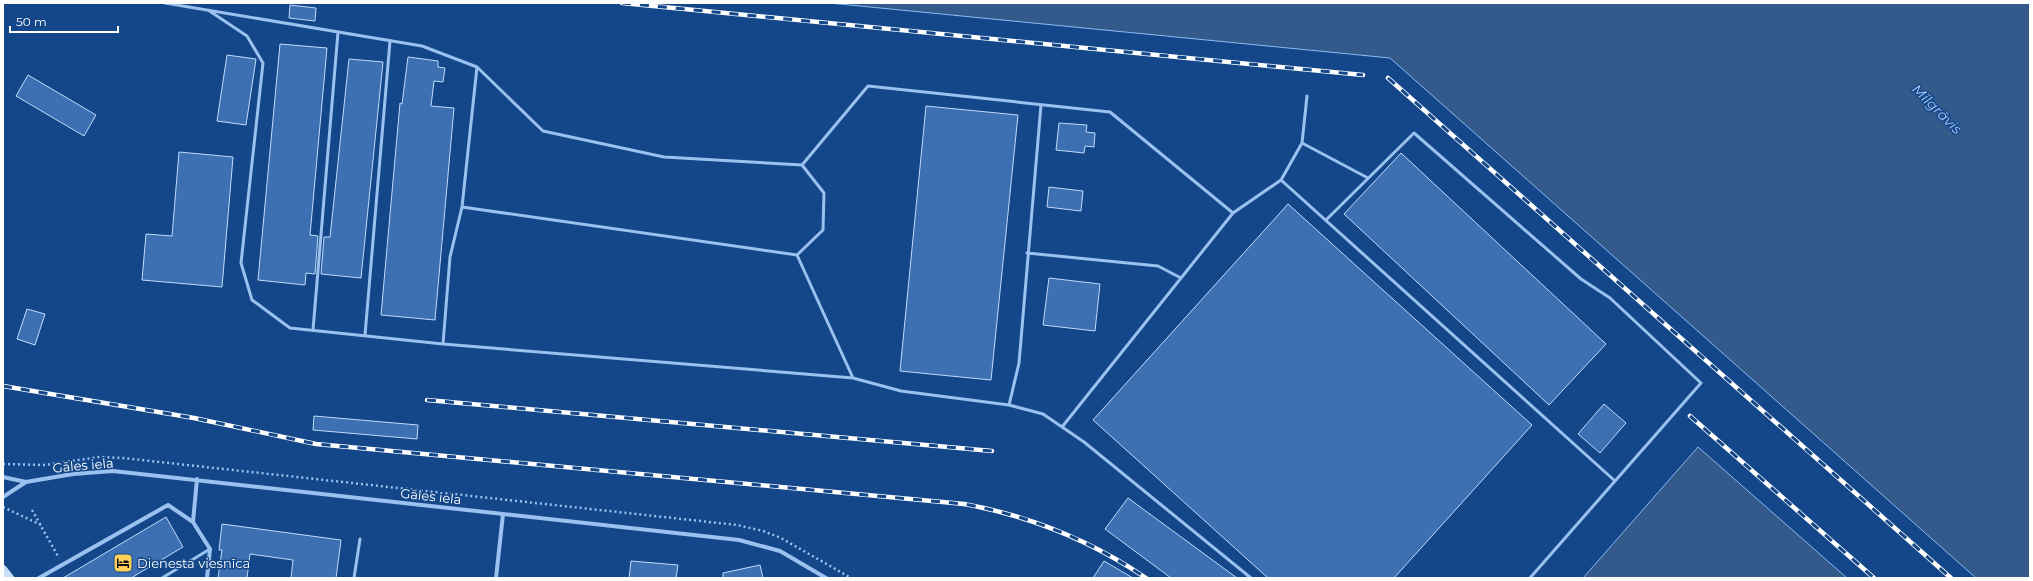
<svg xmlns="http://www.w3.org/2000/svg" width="2033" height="581" font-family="Montserrat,sans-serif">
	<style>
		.water { fill: #345a8b; stroke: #8cbbf3 }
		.building { fill: #3d70b2; stroke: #c0dbfb }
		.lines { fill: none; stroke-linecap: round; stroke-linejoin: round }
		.path { stroke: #9ac1ef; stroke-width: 2.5; stroke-dasharray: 2 3; stroke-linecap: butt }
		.service { stroke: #9ac1ef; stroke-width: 3 }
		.minor { stroke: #9ac1ef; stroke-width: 4 }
		.secondary { stroke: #c8defb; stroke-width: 8 }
		.rail-casing { stroke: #fff; stroke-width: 4.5 }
		.rail { stroke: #144789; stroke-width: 3; stroke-dasharray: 9; stroke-linecap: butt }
		.labels { text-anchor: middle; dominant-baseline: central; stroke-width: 3; stroke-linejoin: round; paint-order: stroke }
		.street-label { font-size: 13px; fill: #fff; stroke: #144789 }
		.poi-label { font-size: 13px; fill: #fff; stroke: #144789; text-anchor: start }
		.water-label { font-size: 14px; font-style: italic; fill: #a6cbf7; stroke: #144789 }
	</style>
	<rect width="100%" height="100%" fill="#144789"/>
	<!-- water -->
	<path class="water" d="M 829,3 L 2030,3 L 2030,578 L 1976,578 L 1390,58 Z
		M 1698,447 L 1847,578 L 1583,578 Z"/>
	<!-- building -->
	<path class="building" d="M 290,5 L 316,8 L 315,21 L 289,18 Z
		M 280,44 L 327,48 L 310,235 L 318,236 L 315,274 L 306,273 L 305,285 L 258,280 Z
		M 227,55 L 256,59 L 246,125 L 217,121 Z
		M 408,57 L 438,61 L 438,67 L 445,68 L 443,82 L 434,81 L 431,106 L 454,108 L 435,320 L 381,315 L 400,103 L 402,104 Z
		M 349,59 L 383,62 L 361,278 L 321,274 L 324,237 L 330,237 Z
		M 28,75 L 96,115 L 84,136 L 16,96 Z
		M 926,106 L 1018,115 L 991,380 L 900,371 Z
		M 1059,123 L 1087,125 L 1086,132 L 1095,133 L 1094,147 L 1085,146 L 1084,153 L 1056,150 Z
		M 179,152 L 233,157 L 222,287 L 142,280 L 146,234 L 172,236 Z
		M 1401,153 L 1606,344 L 1549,405 L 1344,214 Z
		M 1049,187 L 1083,191 L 1081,211 L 1047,207 Z
		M 1288,204 L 1532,425 L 1394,578 L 1268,578 L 1093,420 Z
		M 1049,278 L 1100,284 L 1095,331 L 1043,325 Z
		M 27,309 L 45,314 L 35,345 L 17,339 Z
		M 1604,404 L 1626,423 L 1600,453 L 1578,434 Z
		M 314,416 L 418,425 L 417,439 L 313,430 Z
		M 1128,498 L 1237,578 L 1171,578 L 1105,529 Z
		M 166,517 L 183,547 L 131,578 L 63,578 Z
		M 222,524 L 341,540 L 336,578 L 291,578 L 293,560 L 250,554 L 247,578 L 218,578 L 222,550 L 219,550 Z
		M 631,561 L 678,565 L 676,578 L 629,578 Z
		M 1104,561 L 1133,578 L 1093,578 Z
		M 760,565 L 763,578 L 723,578 L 723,573 Z"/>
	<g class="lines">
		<!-- path -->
		<path class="path" d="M 3,464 L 44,465 L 99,457 L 123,458 L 737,525 L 763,531 L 781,538 L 851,578
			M 3,507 L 41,525
			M 32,510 L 59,558"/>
		<!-- service -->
		<path class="service" d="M 165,3 L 422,46 L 477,67 L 543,131 L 664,157 L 802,165 L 824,193 L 823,230 L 797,255 L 462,207 L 477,67
			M 208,10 L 247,36 L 263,63 L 241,263 L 252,300 L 290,328 L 443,344 L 853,378 L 901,391 L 1009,405 L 1043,414 L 1084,442 L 1251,578
			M 1302,143 L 1368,178
			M 802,165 L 868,86 L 1110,112 L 1233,213 L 1281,180 L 1615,481
			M 1281,180 L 1302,143 L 1307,96
			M 1326,220 L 1414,133 L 1581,279 L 1610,298 L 1701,383 L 1530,578
			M 1027,253 L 1158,266 L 1181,278
			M 797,255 L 853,378
			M 313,330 L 338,32
			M 365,335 L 390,41
			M 443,344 L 450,257 L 462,207
			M 1009,405 L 1019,363 L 1041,105
			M 1062,427 L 1233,213
			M 162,578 L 210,549
			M 354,578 L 360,539"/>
		<!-- minor -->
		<path class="minor" d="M 3,477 L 26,482 L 73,474 L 113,471 L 739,540 L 780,551 L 826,578
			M 197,479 L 193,522 L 210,549 L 207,578
			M 3,497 L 26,482
			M 39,578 L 168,505 L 193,522
			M 496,578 L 503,514"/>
		<!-- secondary -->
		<path class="secondary" d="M 3,569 L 10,578"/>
		<defs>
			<path id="rail" d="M 622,3 L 1363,75
				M 1388,78 L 1951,578
				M 3,386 L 194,418 L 316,444 L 964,504 C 1030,516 1090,540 1146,578
				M 427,400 L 992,451
				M 1690,416 L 1874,578"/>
		</defs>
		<!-- rail casing -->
		<use href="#rail" class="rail-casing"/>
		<!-- rail -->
		<use href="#rail" class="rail"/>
	</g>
	<!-- icons -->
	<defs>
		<symbol id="hotel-square" viewBox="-11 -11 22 22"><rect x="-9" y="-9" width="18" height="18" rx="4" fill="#ffcf58" stroke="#144789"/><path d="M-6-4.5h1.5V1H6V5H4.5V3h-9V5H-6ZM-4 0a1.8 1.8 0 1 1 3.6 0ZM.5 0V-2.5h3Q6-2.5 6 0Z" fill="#111"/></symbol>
	</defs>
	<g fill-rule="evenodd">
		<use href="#hotel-square" x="112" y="552" width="22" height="22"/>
	</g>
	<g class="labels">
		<!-- street labels -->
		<g class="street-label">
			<text transform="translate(83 465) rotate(-5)">Gāles iela</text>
			<text transform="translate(431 496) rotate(6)">Gāles iela</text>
		</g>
		<!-- poi labels -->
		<g class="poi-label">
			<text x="137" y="563">Dienesta viesnīca</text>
		</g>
		<!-- water labels -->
		<g class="water-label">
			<text transform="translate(1937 109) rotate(45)">Mīlgrāvis</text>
		</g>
	</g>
	<!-- border -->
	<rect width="2033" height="581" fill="none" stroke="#ffffff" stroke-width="8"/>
	<!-- scale -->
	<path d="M10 26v6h108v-6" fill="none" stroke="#ffffff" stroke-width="2"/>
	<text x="16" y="26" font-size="12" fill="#ffffff" stroke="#144789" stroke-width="3" paint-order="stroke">50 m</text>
</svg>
